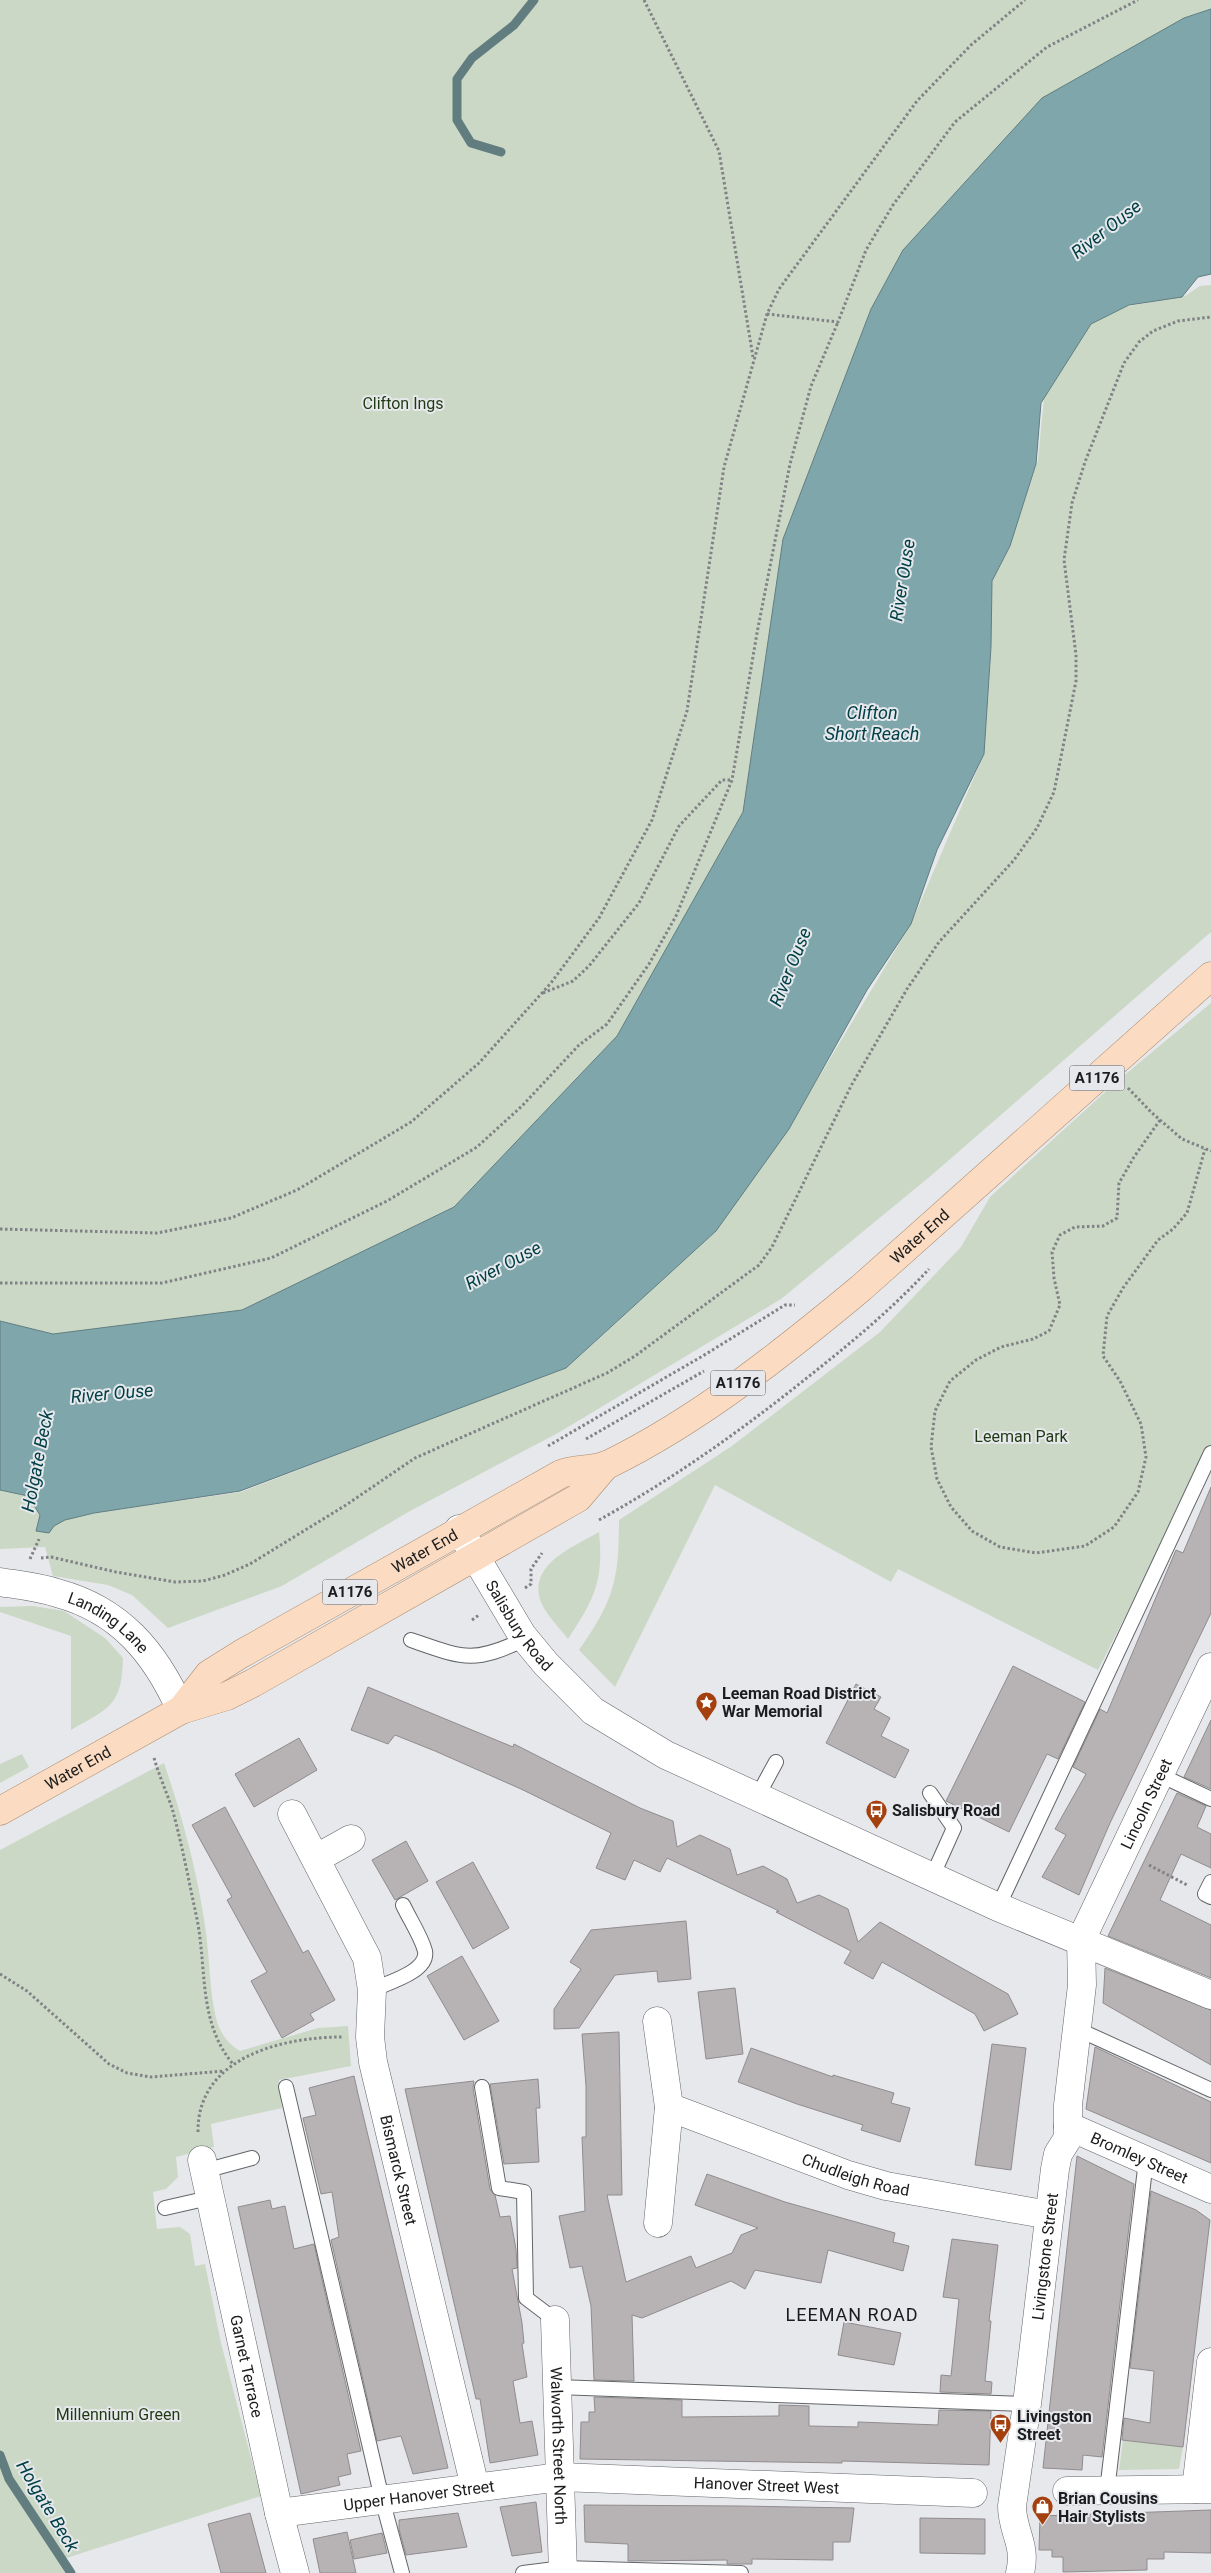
<svg xmlns="http://www.w3.org/2000/svg" width="1211" height="2573" font-family="Roboto,sans-serif">
	<style>
		.green { fill: #cbd8c6 }
		.water { fill: #7fa7ab; stroke: #617d80 }
		.lines { fill: none; stroke-linecap: round; stroke-linejoin: round }
		.stream { stroke: #617d80; stroke-width: 9 }
		.building { fill: #b7b2b3; stroke: #918c8d }
		.lane-casing { stroke: #636669; stroke-width: 16 }
		.street-casing { stroke: #636669; stroke-width: 29 }
		.secondary-casing { stroke: #636669; stroke-width: 29 }
		.primary-casing { stroke: #ab8a6e; stroke-width: 29 }
		.path { stroke: #818285; stroke-width: 3; stroke-dasharray: 2.5 2.5; stroke-linecap: butt }
		.lane { stroke: #fff; stroke-width: 14 }
		.street { stroke: #fff; stroke-width: 28 }
		.secondary { stroke: #fff; stroke-width: 28 }
		.primary { stroke: #fbdcc2; stroke-width: 28 }
		.labels { text-anchor: middle; dominant-baseline: central; stroke-width: 4; stroke-linejoin: round; paint-order: stroke }
		.shield { fill: #e6e8ec; stroke: #58595b; stroke-width: 1 }
		.shield-label { font-size: 15px; font-weight: bold; fill: #1b1c1d }
		.park-label { font-size: 16px; fill: #1f3a12; stroke: #e6e8ec }
		.street-label { font-size: 16px; fill: #1b1c1d; stroke: #e6e8ec }
		.poi-label { font-size: 16px; font-weight: bold; fill: #1b1c1d; stroke: #e6e8ec; text-anchor: start }
		.water-label { font-size: 18px; font-style: italic; fill: #004046; stroke: #e6e8ec }
		.neighbourhood-label { font-size: 18px; letter-spacing: 1px; fill: #1b1c1d; stroke: #e6e8ec }
	</style>
	<rect width="100%" height="100%" fill="#e6e8ec"/>
	<!-- green -->
	<path class="green" d="M 0,0 L 1211,0 L 1211,9 L 1184,18 L 903,251 L 871,309 L 783,539 L 743,812 L 617,1036 L 454,1207 L 242,1310 L 53,1334 L 0,1321 Z
		M 1211,285 L 1211,932 L 933,1174 L 781,1299 L 558,1433 L 410,1511 L 282,1586 L 168,1628 L 132,1595 L 108,1585 L 53,1576 L 45,1547 L 0,1549 L 0,1490 L 28,1496 L 40,1516 L 54,1526 L 65,1520 L 94,1513 L 241,1492 L 569,1366 L 716,1231 L 804,1102 L 911,924 L 984,754 L 991,657 L 992,581 L 1010,546 L 1038,460 L 1044,398 L 1091,324 L 1124,307 L 1185,296 L 1200,286 Z
		M 1211,1003 L 1211,1447 L 1098,1670 L 898,1569 L 891,1582 L 715,1485 L 615,1687 L 579,1650 C 614,1600 619,1580 619,1520 L 732,1446 L 880,1332 L 961,1247 L 990,1197 L 1115,1083 Z
		M 599,1532 C 604,1581 594,1600 568,1639 C 560,1628 546,1615 541,1602 C 527,1564 574,1547 599,1532 Z
		M 33,1606 L 64,1611 L 105,1638 L 123,1658 C 122,1706 109,1708 71,1730 L 71,1636 L 0,1612 L 0,1607 Z
		M 22,1754 L 29,1767 L 0,1783 L 0,1764 Z
		M 164,1763 C 182,1816 197,1870 205,1926 C 210,1957 209,1989 216,2018 C 220,2033 227,2043 240,2051 L 318,2028 L 348,2026 L 351,2066 L 279,2080 L 282,2108 L 211,2124 L 214,2147 L 176,2157 L 178,2177 L 166,2189 L 153,2192 L 157,2229 L 180,2227 L 190,2234 L 195,2266 L 205,2264 L 221,2343 L 261,2496 L 63,2559 L 71,2573 L 0,2573 L 0,1850 Z
		M 1123,2440 L 1183,2447 L 1179,2469 L 1119,2470 Z"/>
	<!-- water -->
	<path class="water" d="M 1211,9 L 1211,274 L 1198,277 L 1182,297 L 1129,305 L 1091,324 L 1041,403 L 1036,464 L 1010,546 L 992,581 L 991,647 L 984,754 L 937,850 L 911,924 L 867,990 L 789,1129 L 716,1231 L 566,1368 L 240,1491 L 94,1513 L 65,1520 L 54,1526 L 49,1533 L 36,1531 L 40,1515 L 28,1496 L 0,1490 L 0,1321 L 53,1334 L 242,1310 L 454,1207 L 617,1036 L 743,812 L 783,539 L 871,309 L 903,250 L 1042,98 L 1184,18 Z"/>
	<g class="lines">
		<!-- stream -->
		<path class="stream" d="M 501,152 L 471,143 L 457,120 L 457,79 L 472,58 L 514,25 L 534,0
			M 0,2455 L 9,2479 L 71,2573"/>
	</g>
	<!-- building -->
	<path class="building" d="M 1211,1487 L 1211,1613 L 1110,1823 L 1079,1895 L 1042,1877 L 1066,1835 L 1055,1829 L 1086,1774 L 1073,1767 L 1100,1709 L 1107,1713 L 1176,1550 L 1183,1553 Z
		M 1013,1666 L 1085,1702 L 1058,1759 L 1047,1754 L 1009,1832 L 946,1801 Z
		M 856,1684 L 881,1697 L 874,1709 L 890,1718 L 881,1736 L 909,1750 L 895,1778 L 826,1743 Z
		M 368,1687 L 513,1747 L 514,1744 L 640,1808 L 673,1821 L 677,1847 L 700,1835 L 730,1849 L 737,1875 L 763,1866 L 787,1879 L 797,1903 L 819,1895 L 848,1909 L 858,1942 L 880,1922 L 1008,1994 L 1018,2014 L 984,2031 L 975,2014 L 902,1973 L 882,1962 L 873,1979 L 844,1963 L 851,1951 L 776,1912 L 779,1911 L 667,1858 L 660,1872 L 634,1860 L 625,1880 L 596,1868 L 611,1833 L 521,1789 L 435,1751 L 395,1735 L 388,1744 L 351,1730 Z
		M 1211,1720 L 1211,1789 L 1184,1777 Z
		M 299,1738 L 317,1770 L 254,1807 L 235,1774 Z
		M 1177,1793 L 1206,1806 L 1197,1827 L 1211,1834 L 1211,1868 L 1181,1854 L 1160,1900 L 1211,1925 L 1211,1978 L 1108,1936 Z
		M 225,1807 L 303,1953 L 308,1950 L 335,2000 L 310,2014 L 314,2020 L 282,2038 L 251,1981 L 267,1972 L 227,1900 L 232,1897 L 192,1825 Z
		M 406,1841 L 428,1881 L 395,1900 L 372,1860 Z
		M 473,1862 L 509,1928 L 473,1949 L 436,1882 Z
		M 686,1921 L 691,1979 L 658,1982 L 657,1971 L 615,1975 L 579,2028 L 554,2029 L 554,2009 L 581,1969 L 570,1962 L 591,1930 Z
		M 462,1956 L 499,2021 L 464,2040 L 427,1976 Z
		M 1105,1968 L 1211,2010 L 1211,2065 L 1103,2003 Z
		M 735,1988 L 743,2054 L 706,2059 L 698,1992 Z
		M 619,2032 L 622,2195 L 607,2195 L 626,2282 L 691,2256 L 696,2268 L 732,2253 L 741,2235 L 758,2228 L 695,2205 L 707,2174 L 785,2202 L 895,2233 L 893,2242 L 909,2246 L 903,2271 L 828,2250 L 821,2283 L 755,2270 L 745,2289 L 731,2281 L 642,2318 L 632,2315 L 634,2381 L 594,2380 L 591,2306 L 582,2266 L 570,2268 L 559,2216 L 585,2211 L 582,2137 L 586,2137 L 586,2086 L 582,2034 Z
		M 992,2044 L 1026,2048 L 1011,2170 L 975,2165 Z
		M 1095,2047 L 1211,2102 L 1211,2163 L 1086,2109 Z
		M 751,2048 L 833,2077 L 833,2075 L 894,2093 L 891,2103 L 910,2108 L 900,2142 L 861,2130 L 863,2125 L 797,2104 L 738,2082 Z
		M 354,2076 L 358,2094 L 448,2468 L 413,2474 L 401,2436 L 377,2441 L 331,2240 L 339,2237 L 332,2192 L 321,2194 L 303,2118 L 316,2115 L 309,2088 Z
		M 538,2079 L 540,2108 L 536,2108 L 539,2162 L 504,2164 L 490,2084 Z
		M 474,2081 L 473,2088 L 490,2189 L 495,2195 L 500,2217 L 510,2216 L 516,2249 L 517,2268 L 512,2269 L 522,2323 L 524,2343 L 522,2344 L 527,2377 L 513,2381 L 520,2423 L 532,2421 L 538,2455 L 490,2463 L 480,2399 L 476,2399 L 405,2089 Z
		M 1077,2156 L 1134,2184 L 1102,2457 L 1083,2455 L 1082,2470 L 1043,2468 Z
		M 1151,2191 L 1196,2210 L 1210,2220 L 1183,2447 L 1122,2440 L 1124,2418 L 1150,2423 L 1154,2371 L 1130,2368 Z
		M 270,2200 L 272,2209 L 285,2206 L 294,2249 L 314,2244 L 361,2451 L 347,2454 L 351,2474 L 338,2477 L 340,2485 L 301,2494 L 238,2207 Z
		M 952,2239 L 998,2245 L 989,2321 L 991,2321 L 985,2381 L 992,2382 L 991,2394 L 940,2392 L 941,2375 L 951,2376 L 959,2299 L 943,2297 Z
		M 844,2322 L 901,2333 L 894,2365 L 838,2355 Z
		M 594,2397 L 682,2400 L 682,2417 L 779,2416 L 779,2405 L 809,2406 L 809,2426 L 858,2427 L 858,2422 L 938,2425 L 939,2410 L 991,2411 L 989,2465 L 842,2461 L 842,2463 L 580,2459 L 581,2422 L 589,2422 L 589,2412 L 595,2412 Z
		M 536,2502 L 542,2552 L 512,2556 L 500,2507 Z
		M 584,2505 L 739,2506 L 854,2508 L 850,2542 L 833,2542 L 833,2560 L 752,2559 L 752,2564 L 727,2564 L 727,2560 L 628,2561 L 628,2544 L 585,2542 Z
		M 1211,2510 L 1211,2553 L 1164,2552 L 1164,2559 L 1147,2559 L 1147,2570 L 1063,2572 L 1063,2557 L 1052,2557 L 1052,2550 L 1039,2550 L 1040,2516 Z
		M 250,2513 L 266,2573 L 221,2573 L 208,2524 Z
		M 458,2513 L 467,2547 L 406,2555 L 399,2529 L 399,2520 Z
		M 920,2518 L 985,2519 L 985,2554 L 920,2553 Z
		M 347,2532 L 356,2573 L 320,2573 L 313,2539 Z
		M 382,2533 L 387,2553 L 354,2559 L 350,2540 Z"/>
	<g class="lines">
		<defs>
			<path id="lane" d="M 411,1640 C 463,1658 473,1664 525,1639
				M 1160,1775 L 1211,1799
				M 930,1793 L 954,1828 L 932,1877
				M 757,1797 L 776,1762
				M 1211,1882 L 1205,1894 L 1211,1897
				M 998,1907 L 1211,1453
				M 372,1990 C 386,1983 429,1972 425,1951 C 421,1936 410,1920 403,1905
				M 1077,2029 L 1211,2090
				M 286,2087 L 382,2499 L 402,2573
				M 482,2087 L 499,2188 L 524,2192 L 526,2298 L 555,2320
				M 204,2171 L 252,2158
				M 165,2208 L 209,2198
				M 557,2387 L 1027,2404
				M 1107,2491 L 1146,2160
				M 523,2573 L 563,2568 L 741,2573"/>
			<g id="street">
				<path id="s1" d="M 0,1582 C 19,1585 38,1587 57,1593 C 120,1610 155,1652 181,1710"/>
				<path id="s2" d="M 292,1814 L 367,1958 L 372,1990 L 370,2037 L 373,2062 L 475,2487"/>
				<path d="M 317,1858 L 351,1839"/>
				<path id="s3" d="M 1081,1940 L 1211,1667"/>
				<path d="M 657,2021 L 669,2107 L 658,2223"/>
				<path id="s4" d="M 669,2107 L 848,2175 L 886,2186 L 1049,2215"/>
				<path id="s5" d="M 1068,2126 L 1211,2189"/>
				<path id="s6" d="M 202,2160 L 279,2513 L 295,2573"/>
				<path id="s7" d="M 555,2320 L 563,2573"/>
				<path d="M 1196,2489 L 1211,2362"/>
				<path d="M 1067,2491 L 1211,2489"/>
				<path id="s8" d="M 279,2513 L 560,2477 L 973,2493"/>
			</g>
			<g id="secondary">
				<path id="s9" d="M 459,1529 L 522,1635 L 546,1664 L 593,1711 L 666,1755 L 998,1907 L 1211,1995"/>
				<path id="s10" d="M 1020,2573 C 1027,2544 1012,2532 1012,2506 L 1027,2404 L 1055,2169 L 1058,2154 L 1068,2138 L 1068,2105 L 1082,1985 L 1081,1940"/>
			</g>
			<g id="primary">
				<path id="s11" d="M 181,1710 L 209,1674 L 241,1654 L 561,1474 C 576,1468 595,1471 609,1464 C 699,1420 784,1352 861,1288 L 1211,976"/>
				<path id="s12" d="M 0,1811 L 181,1710 L 227,1696 L 253,1683 L 578,1498 L 606,1465"/>
			</g>
		</defs>
		<!-- lane casing -->
		<use href="#lane" class="lane-casing"/>
		<!-- street casing -->
		<use href="#street" class="street-casing"/>
		<!-- secondary casing -->
		<use href="#secondary" class="secondary-casing"/>
		<!-- primary casing -->
		<use href="#primary" class="primary-casing"/>
		<!-- path -->
		<path class="path" d="M 644,0 L 719,151 L 753,357
			M 767,314 L 838,322 L 866,250 L 893,205 L 955,122 L 1047,47 L 1138,0
			M 543,993 L 573,981 L 589,966 L 639,903 L 679,826 L 722,780 L 732,780
			M 1128,1088 L 1152,1113 L 1182,1139 L 1211,1151
			M 1160,1120 L 1134,1157 L 1119,1183 L 1117,1218 L 1103,1226 L 1075,1227 L 1060,1235 L 1052,1252 L 1054,1278 L 1060,1305 L 1049,1331 L 1033,1339 L 1001,1347 L 976,1360 L 950,1381 L 935,1411 L 931,1447 L 937,1479 L 951,1507 L 972,1531 L 1000,1547 L 1036,1553 L 1085,1546 L 1114,1527 L 1138,1492 L 1146,1457 L 1141,1424 L 1120,1381 L 1103,1356 L 1107,1316 L 1123,1288 L 1158,1240 L 1173,1229 L 1187,1213 L 1205,1149
			M 0,1229 L 157,1233 L 231,1218 L 297,1190 L 411,1122 L 479,1063 L 551,983 L 599,918 L 652,820 L 687,711 L 724,467 L 767,314 L 779,289 L 917,101 L 971,45 L 1025,0
			M 0,1283 L 162,1283 L 271,1258 L 387,1201 L 477,1147 L 522,1106 L 579,1045 L 607,1024 L 649,964 L 676,916 L 732,780 L 757,633 L 790,464 L 811,386 L 838,322
			M 586,1439 L 704,1371
			M 548,1446 L 706,1354 L 785,1305 L 795,1305
			M 599,1520 C 673,1479 742,1430 808,1377 C 851,1343 892,1309 929,1269
			M 41,1558 L 51,1557 L 116,1572 L 175,1582 L 203,1581 L 225,1575 L 250,1564 L 346,1505 L 415,1458 L 607,1373 L 635,1356 L 759,1265 L 772,1247 L 851,1086 L 907,989 L 939,942 L 1014,860 L 1037,828 L 1054,792 L 1076,681 L 1076,655 L 1064,560 L 1072,503 L 1085,462 L 1124,363 L 1139,342 L 1153,331 L 1178,321 L 1211,317
			M 30,1559 L 39,1539
			M 525,1588 L 531,1584 L 531,1569 L 542,1553
			M 472,1620 L 479,1615
			M 154,1758 C 159,1775 166,1791 172,1808 C 182,1844 189,1882 197,1919 C 207,1969 198,2022 233,2064
			M 1149,1865 L 1187,1885
			M 0,1974 L 27,1991 L 109,2064 L 127,2073 L 151,2077 L 224,2071
			M 198,2132 C 197,2058 281,2037 342,2037"/>
		<!-- lane -->
		<use href="#lane" class="lane"/>
		<!-- street -->
		<use href="#street" class="street"/>
		<!-- secondary -->
		<use href="#secondary" class="secondary"/>
		<!-- primary -->
		<use href="#primary" class="primary"/>
	</g>
	<!-- icons -->
	<defs>
		<symbol id="sight-pin" viewBox="-11 -11 22 30"><path d="M0 17L-7.5 6A9.5 9.5 0 1 1 7.5 6Z" fill="#a43f0e" stroke="#e6e8ec"/><path d="M0-6L1.8-2.2L6-1.7L2.9 1.2L3.7 5.4L0 3.3L-3.7 5.4L-2.9 1.2L-6-1.7L-1.8-2.2Z" fill="#fff"/></symbol>
		<symbol id="bus-pin" viewBox="-11 -11 22 30"><path d="M0 17L-7.5 6A9.5 9.5 0 1 1 7.5 6Z" fill="#a43f0e" stroke="#e6e8ec"/><path d="M-5-6H5V4H4V6H2V4H-2V6H-4V4H-5ZM-3.5-4V0h7V-4ZM-3.5 1.2v1.5H-2V1.2ZM2 1.2v1.5H3.5V1.2Z" fill="#fff"/></symbol>
		<symbol id="shop-pin" viewBox="-11 -11 22 30"><path d="M0 17L-7.5 6A9.5 9.5 0 1 1 7.5 6Z" fill="#a43f0e" stroke="#e6e8ec"/><path d="M-5-2.5h2.3a2.7 3.5 0 0 1 5.4 0H5L5.5 6h-11ZM-1.5-2.5h3a1.5 2.3 0 0 0-3 0Z" fill="#fff"/></symbol>
	</defs>
	<g fill-rule="evenodd">
		<use href="#sight-pin" x="694" y="1690" width="25" height="34"/>
		<use href="#bus-pin" x="864" y="1798" width="25" height="34"/>
		<use href="#bus-pin" x="988" y="2412" width="25" height="34"/>
		<use href="#shop-pin" x="1030" y="2494" width="25" height="34"/>
	</g>
	<g class="labels">
		<!-- shield labels -->
		<g class="shield">
			<rect x="1069.5" y="1065.5" width="55" height="25" rx="4"/>
			<rect x="710.5" y="1370.5" width="55" height="25" rx="4"/>
			<rect x="322.5" y="1579.5" width="55" height="25" rx="4"/>
		</g>
		<g class="shield-label">
			<text x="1097" y="1078">A1176</text>
			<text x="738" y="1383">A1176</text>
			<text x="350" y="1592">A1176</text>
		</g>
		<!-- park labels -->
		<g class="park-label">
			<text x="403" y="403">Clifton Ings</text>
			<text x="1021" y="1436">Leeman Park</text>
			<text x="118" y="2414">Millennium Green</text>
		</g>
		<!-- street labels -->
		<g class="street-label">
			<text stroke="none"><textPath href="#s11" startOffset="886">Water End</textPath></text>
			<text stroke="none"><textPath href="#s11" startOffset="294">Water End</textPath></text>
			<text stroke="none"><textPath href="#s1" startOffset="118">Landing Lane</textPath></text>
			<text stroke="none"><textPath href="#s9" startOffset="114">Salisbury Road</textPath></text>
			<text stroke="none"><textPath href="#s12" startOffset="89">Water End</textPath></text>
			<text stroke="none"><textPath href="#s3" startOffset="151">Lincoln Street</textPath></text>
			<text stroke="none"><textPath href="#s5" startOffset="78">Bromley Street</textPath></text>
			<text stroke="none"><textPath href="#s2" startOffset="378">Bismarck Street</textPath></text>
			<text stroke="none"><textPath href="#s4" startOffset="199">Chudleigh Road</textPath></text>
			<text stroke="none"><textPath href="#s10" startOffset="320">Livingstone Street</textPath></text>
			<text stroke="none"><textPath href="#s6" startOffset="211">Garnet Terrace</textPath></text>
			<text stroke="none"><textPath href="#s7" startOffset="126">Walworth Street North</textPath></text>
			<text stroke="none"><textPath href="#s8" startOffset="490">Hanover Street West</textPath></text>
			<text stroke="none"><textPath href="#s8" startOffset="141">Upper Hanover Street</textPath></text>
		</g>
		<!-- poi labels -->
		<g class="poi-label">
			<text x="722" y="1693">Leeman Road District<tspan x="722" dy="18">War Memorial</tspan></text>
			<text x="892" y="1810">Salisbury Road</text>
			<text x="1017" y="2416">Livingston<tspan x="1017" dy="18">Street</tspan></text>
			<text x="1058" y="2498">Brian Cousins<tspan x="1058" dy="18">Hair Stylists</tspan></text>
		</g>
		<!-- water labels -->
		<g class="water-label">
			<text transform="translate(1106 229) rotate(-38)">River Ouse</text>
			<text transform="translate(902 580) rotate(-81)">River Ouse</text>
			<text x="872" y="712">Clifton<tspan x="872" dy="21">Short Reach</tspan></text>
			<text transform="translate(790 967) rotate(-68)">River Ouse</text>
			<text transform="translate(503 1265) rotate(-28)">River Ouse</text>
			<text transform="translate(112 1393) rotate(-5)">River Ouse</text>
			<text transform="translate(37 1461) rotate(-79)">Holgate Beck</text>
			<text transform="translate(48 2506) rotate(59)">Holgate Beck</text>
		</g>
		<!-- neighbourhood labels -->
		<g class="neighbourhood-label">
			<text x="852" y="2314">LEEMAN ROAD</text>
		</g>
	</g>
</svg>
